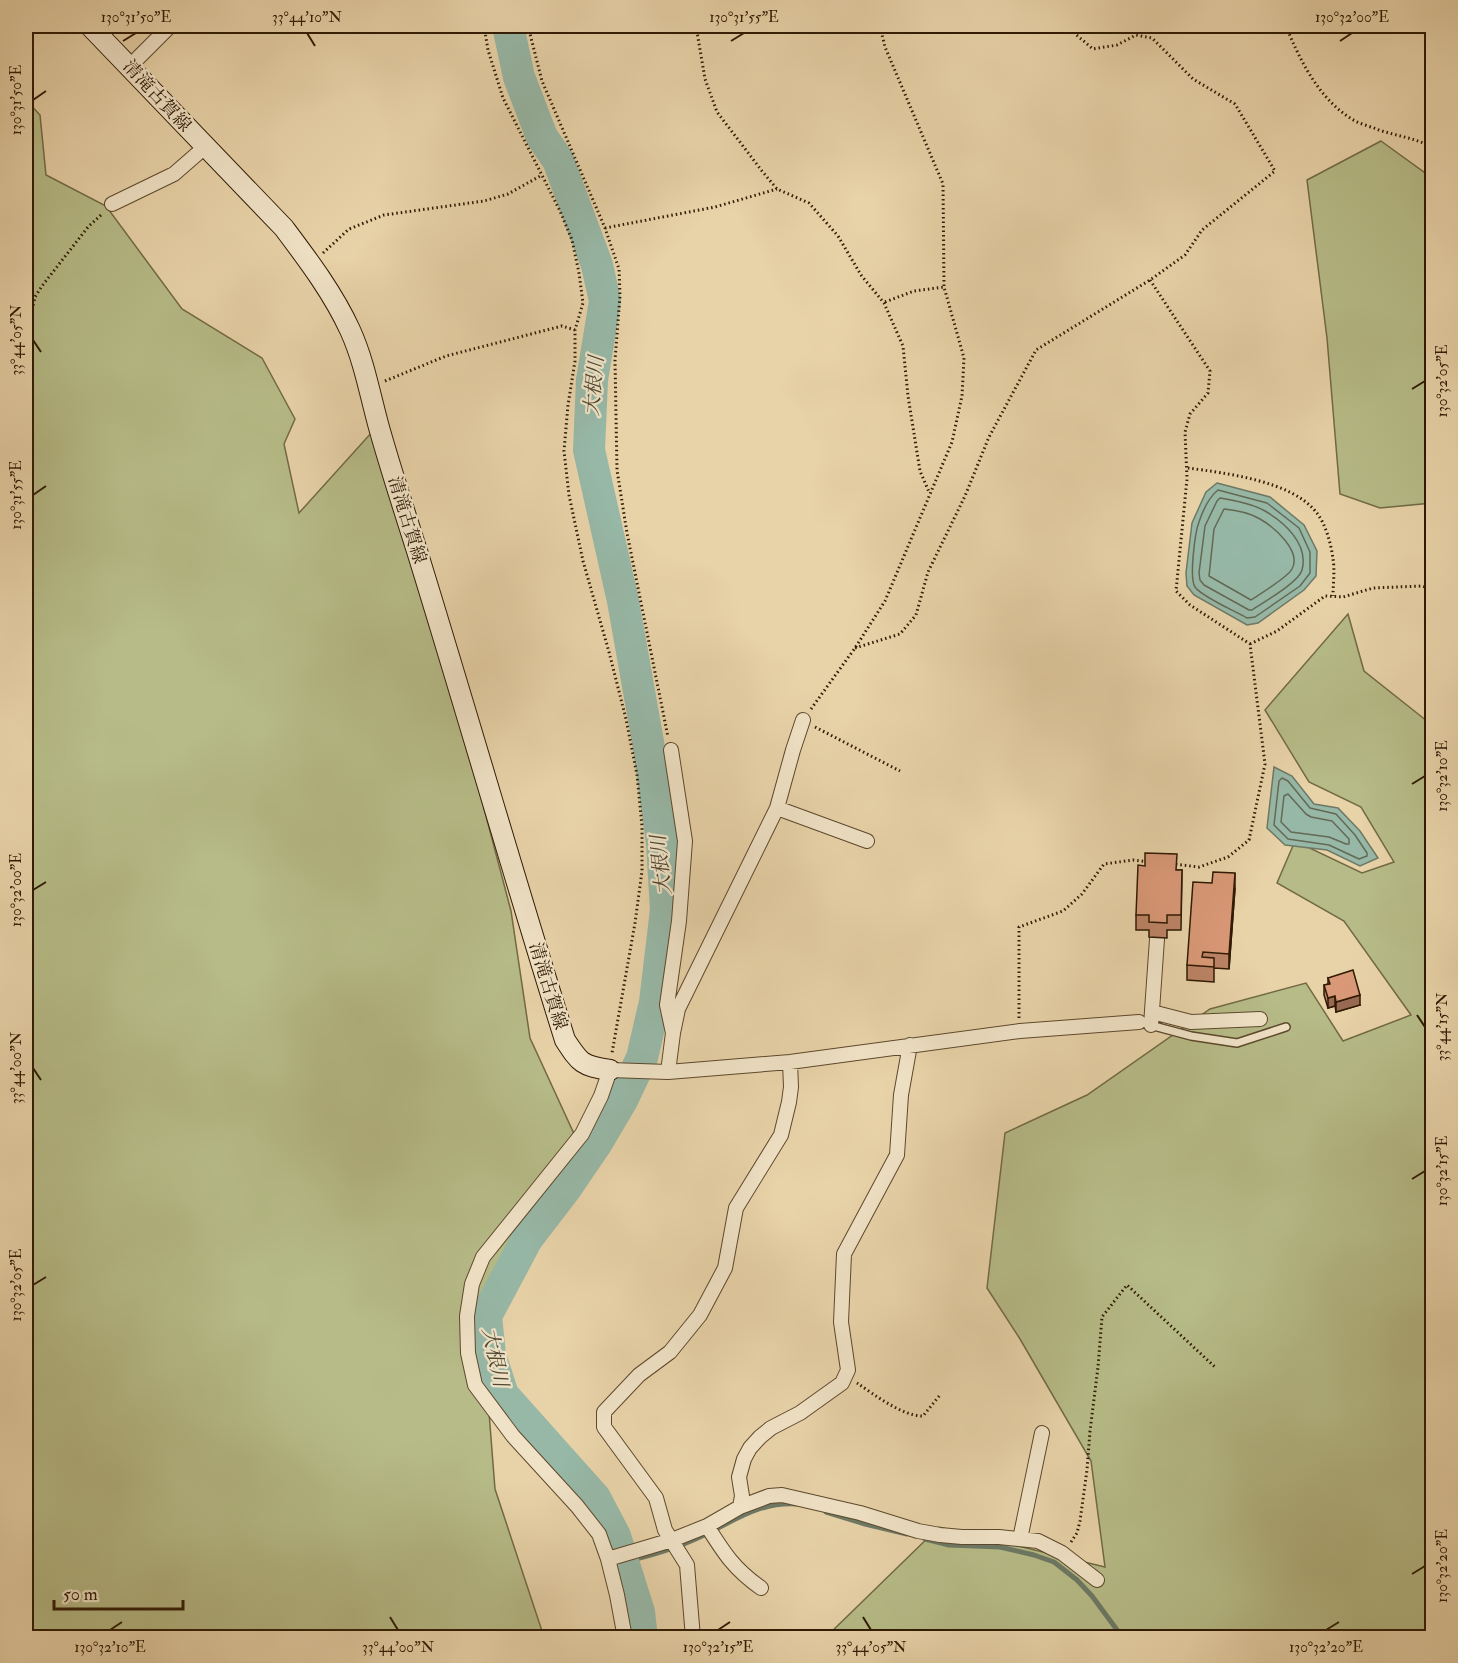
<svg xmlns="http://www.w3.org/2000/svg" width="1458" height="1663" font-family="'IM FELL Double Pica','Noto Serif JP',serif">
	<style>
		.green { fill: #b6bb87; stroke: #726a45; stroke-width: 1.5 }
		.water { fill: #97b8a7; stroke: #6d7965; stroke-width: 1.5 }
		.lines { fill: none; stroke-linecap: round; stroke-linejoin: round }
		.shore { stroke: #636955; stroke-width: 1.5 }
		.stream { stroke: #6d7965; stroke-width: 5 }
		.river { stroke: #97b8a7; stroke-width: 32 }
		.lane-casing { stroke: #5d482c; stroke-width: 10 }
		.street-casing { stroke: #5d482c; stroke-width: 16 }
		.secondary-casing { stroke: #2f1a03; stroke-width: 22 }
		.path { stroke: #2f1a03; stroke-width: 3; stroke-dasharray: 1.5 3; stroke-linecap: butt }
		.lane { stroke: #f0e2c6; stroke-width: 7 }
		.street { stroke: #f0e2c6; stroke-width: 14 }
		.secondary { stroke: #f0e2c6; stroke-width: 20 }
		.wall { fill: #bb8366; stroke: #2f1a03; stroke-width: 1.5 }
		.shaded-wall { fill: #986a53; stroke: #2f1a03; stroke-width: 1.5 }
		.building { fill: #d99877; stroke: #2f1a03; stroke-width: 1.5 }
		.ticks { fill: none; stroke: #2f1a03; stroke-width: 2 }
		.labels { text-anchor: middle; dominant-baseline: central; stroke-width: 4.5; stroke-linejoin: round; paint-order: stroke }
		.street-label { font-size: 18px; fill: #2f1a03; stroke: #f0e2c6 }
		.water-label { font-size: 20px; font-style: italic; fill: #4e4934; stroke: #f0e2c6 }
		.neatline { fill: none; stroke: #2f1a03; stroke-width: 2 }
		.ticks-label { font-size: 15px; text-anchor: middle; fill: #2f1a03 }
	</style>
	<rect width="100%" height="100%" fill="#e8d2a8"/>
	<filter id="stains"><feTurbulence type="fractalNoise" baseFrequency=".00333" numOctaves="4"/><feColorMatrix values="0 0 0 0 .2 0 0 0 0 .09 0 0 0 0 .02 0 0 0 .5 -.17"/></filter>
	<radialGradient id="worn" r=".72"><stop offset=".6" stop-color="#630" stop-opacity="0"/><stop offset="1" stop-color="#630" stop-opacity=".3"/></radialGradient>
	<!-- green -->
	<path class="green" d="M 26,100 L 40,115 L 46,175 L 106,206 L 182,309 L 262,358 L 295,419 L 284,444 L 299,513 L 382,421 L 511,911 L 530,1038 L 581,1149 L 480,1297 L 495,1489 L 544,1637 L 26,1637 Z
		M 1381,141 L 1432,178 L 1432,503 L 1380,508 L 1340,494 L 1327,338 L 1307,180 Z
		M 1348,614 L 1364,671 L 1432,725 L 1432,1637 L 825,1638 L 939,1527 L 1105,1567 L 1091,1461 L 1020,1339 L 987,1288 L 1005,1133 L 1087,1095 L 1210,1009 L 1306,983 L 1343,1041 L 1411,1015 L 1344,921 L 1277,883 L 1295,841 L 1362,873 L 1394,862 L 1361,807 L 1309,782 L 1265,710 Z"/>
	<!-- water -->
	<path class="water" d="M 1217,483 L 1270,497 L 1304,525 L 1317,551 L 1316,576 L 1304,590 L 1258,623 L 1247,625 L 1194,595 L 1187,586 L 1186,573 L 1192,523 L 1206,492 Z
		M 1274,767 L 1292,776 L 1314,804 L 1338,808 L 1360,831 L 1378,858 L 1360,866 L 1327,850 L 1285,845 L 1267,828 Z"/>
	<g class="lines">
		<!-- shore -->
		<path class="shore" d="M 1218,490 L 1267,503 L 1299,528 L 1310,552 L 1310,573 L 1300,586 L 1255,617 L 1247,618 C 1235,611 1202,597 1195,587 C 1189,578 1195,532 1199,522 C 1203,510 1208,498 1218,490 Z
			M 1220,498 C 1232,500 1255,505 1265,511 C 1284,522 1309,544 1302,570 C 1299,582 1264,602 1252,610 L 1249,610 L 1204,585 L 1200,580 L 1199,573 L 1205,526 L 1217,501 Z
			M 1224,509 C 1235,510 1250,513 1260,519 C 1274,527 1302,551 1292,569 C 1288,577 1260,594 1251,600 L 1209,576 L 1214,529 Z
			M 1282,778 L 1288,781 L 1310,808 L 1336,814 L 1355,835 L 1367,853 L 1367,856 L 1359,859 L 1329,845 L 1288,839 L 1274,825 L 1279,781 Z
			M 1288,794 L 1306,814 L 1311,817 L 1332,821 L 1349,839 L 1349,844 L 1346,844 L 1329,837 L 1291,832 L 1281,822 L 1284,796 Z"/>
		<!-- stream -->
		<path class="stream" d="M 826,1512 L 865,1524 L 907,1534
			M 925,1539 L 949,1545 L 1000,1547 L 1034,1555 L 1054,1562 L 1077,1580 L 1092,1596 L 1123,1638
			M 623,1562 C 650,1556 677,1548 702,1536 C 736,1520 758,1502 797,1504"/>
		<!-- river -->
		<path class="river" d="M 508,26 L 519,77 L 542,137 L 558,160 L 597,265 L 605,301 L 592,380 L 589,450 L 623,601 L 648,742 L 662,844 L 666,910 L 655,1002 L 642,1058 L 622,1100 L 596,1144 L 566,1188 L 527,1239 L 486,1316 L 490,1355 L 503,1395 L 595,1498 L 615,1536 L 639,1612 L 642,1638"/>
		<defs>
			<path id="lane" d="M 1150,1025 L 1191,1036 L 1237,1043 L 1286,1027"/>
			<path id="street" d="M 129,67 L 170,26
				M 112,204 L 174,174 L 205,147
				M 777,808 L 867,841
				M 1152,1012 L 1191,1022 L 1260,1019
				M 1151,1025 L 1157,939
				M 673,1033 L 678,1009 L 777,808 L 793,750 L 803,720
				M 668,1072 L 673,1033 L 667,1005 L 679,921 L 685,841 L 671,750
				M 740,1507 L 742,1496 L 739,1477 L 744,1459 L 750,1448 L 760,1437 L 771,1428 L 800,1413 L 842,1383 L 848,1370 L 841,1322 L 844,1254 L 897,1155 L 901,1095 L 910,1045
				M 707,1526 C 724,1553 734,1569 761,1588
				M 1020,1539 L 1042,1433
				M 608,1559 L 672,1540 L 707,1526 L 740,1507 L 769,1496 L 782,1495 L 860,1513 L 918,1531 L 940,1535 L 962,1537 L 999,1537 L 1038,1541 L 1062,1553 L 1097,1580
				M 625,1638 L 617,1595 L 608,1559 L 599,1534 L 577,1506 L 513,1436 L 475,1385 L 468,1353 L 467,1316 L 472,1284 L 483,1257 L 582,1134 L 601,1096 L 610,1070 L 668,1072 L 790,1062 L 1020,1031 L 1139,1022
				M 693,1638 L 687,1565 L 665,1530 L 656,1498 L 604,1427 L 604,1412 L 639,1375 L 670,1352 L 700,1315 L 725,1268 L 736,1208 L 781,1135 L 789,1102 L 791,1087 L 790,1062"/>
			<path id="secondary" d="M 90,26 L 284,228 C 308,260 333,293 350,330 C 366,365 371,402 382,438 C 393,476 405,513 417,551 C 467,713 514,877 565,1040 C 580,1063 582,1066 610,1070"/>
		</defs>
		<!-- lane casing -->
		<use href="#lane" class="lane-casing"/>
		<!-- street casing -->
		<use href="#street" class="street-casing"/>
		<!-- secondary casing -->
		<use href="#secondary" class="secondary-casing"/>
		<!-- path -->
		<path class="path" d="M 484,26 L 488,50 L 503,98 L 560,211 L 572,240 L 579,273 L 583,303 L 575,330 L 575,361 L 568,405 L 564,451 L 569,495 L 583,561 L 609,652 L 626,719 L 637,775 L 642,826 L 642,871 L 635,923 L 612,1053
			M 528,26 L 542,81 L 605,228 L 619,269 L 620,296 L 615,360 L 617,470 L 627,533 L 668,737
			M 696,26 L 705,79 L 717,112 L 762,171 L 777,189 L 809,203 L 838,236 L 861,275 L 884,303 L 903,346 L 908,396 L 920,471 L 929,492
			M 1286,26 C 1300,61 1321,103 1357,122 C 1364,125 1372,127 1379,130 C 1397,136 1415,138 1432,147
			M 605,228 L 715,207 L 777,189
			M 323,253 L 349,229 L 384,215 L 484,201 L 508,194 L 542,175
			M 1150,280 L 1210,371 L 1208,393 L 1190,414 L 1185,432 L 1187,479 L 1176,591 L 1190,605 L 1250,644 L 1265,764 L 1249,840 L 1228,857 L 1199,867 L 1173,864
			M 885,302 L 914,291 L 944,287
			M 26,336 L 35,297 L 42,286 L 88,227 L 102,214
			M 385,381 L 446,356 L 562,326 L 575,330
			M 1188,468 C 1225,473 1292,481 1316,512 C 1326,524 1331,544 1333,559 C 1335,571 1333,584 1333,596
			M 1250,644 L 1277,631 L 1325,596 L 1343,597 L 1373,588 L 1422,586 L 1432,589
			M 855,648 L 900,634 L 916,615 L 928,572 L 965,496 L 989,437 L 1036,350 L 1150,280 L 1185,255 L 1202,230 L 1275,171 L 1235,104 L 1193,79 L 1152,38 L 1136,35 L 1117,45 L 1093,49 L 1066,26
			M 811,709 L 855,648 L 885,601 L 952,442 L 962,396 L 964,358 L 944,287 L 943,184 L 885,47 L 880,26
			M 815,727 L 900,771
			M 1019,1018 L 1019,927 L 1063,911 L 1082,894 L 1104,864 L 1133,860 L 1149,862
			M 857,1383 C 875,1395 902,1416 923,1416 L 940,1395
			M 1071,1542 L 1077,1533 L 1080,1521 L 1087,1470 L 1090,1431 L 1098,1367 L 1102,1317 L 1127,1285 L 1216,1368"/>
		<!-- lane -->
		<use href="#lane" class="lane"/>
		<!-- street -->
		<use href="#street" class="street"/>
		<!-- secondary -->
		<use href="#secondary" class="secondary"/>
	</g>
	<!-- wall -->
	<path class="wall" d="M 1176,870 L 1182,870 L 1181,930 L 1167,930 L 1167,938 L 1149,937 L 1149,930 L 1136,930 L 1136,915 Z
		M 1235,888 L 1229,969 L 1214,968 L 1214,982 L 1187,980 L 1187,965 Z
		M 1328,978 L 1360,1005 L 1336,1012 L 1335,1006 L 1328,1008 L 1324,995 L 1324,985 L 1328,984 Z"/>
	<!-- shaded-wall -->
	<path class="shaded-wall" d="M 1235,873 L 1235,888 L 1229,969 L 1229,954 Z
		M 1360,995 L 1360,1005 L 1336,1012 L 1336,1002 Z
		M 1335,996 L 1335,1006 L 1328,1008 L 1328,998 Z"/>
	<!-- building -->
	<path class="building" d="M 1145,853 L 1177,854 L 1176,870 L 1182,870 L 1181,915 L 1167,915 L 1167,923 L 1149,922 L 1149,915 L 1136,915 L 1138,865 L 1145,866 Z
		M 1213,872 L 1235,873 L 1229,954 L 1203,952 L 1202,957 L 1214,958 L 1214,967 L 1187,965 L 1193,882 L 1212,883 Z
		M 1353,970 L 1360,995 L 1336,1002 L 1335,996 L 1328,998 L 1324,985 L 1330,984 L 1328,978 Z"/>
	<!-- ticks -->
	<path class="ticks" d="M 307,33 L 315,46M 123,41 L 136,33M 731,41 L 744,33M 1340,41 L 1352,33M 33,100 L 46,91M 33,340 L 41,352M 1412,389 L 1425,381M 33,495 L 46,486M 1412,784 L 1425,776M 33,890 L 46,882M 1417,1015 L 1425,1027M 33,1068 L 41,1080M 1412,1179 L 1425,1171M 33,1285 L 46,1277M 1412,1574 L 1425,1566M 390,1617 L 398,1630M 863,1617 L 871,1630M 110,1630 L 122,1622M 718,1630 L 730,1622M 1326,1630 L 1339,1622"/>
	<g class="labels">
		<!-- street labels -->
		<g class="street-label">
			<text transform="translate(157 96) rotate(47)">清滝古賀線</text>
			<text transform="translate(407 520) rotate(73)">清滝古賀線</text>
			<text transform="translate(548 986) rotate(73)">清滝古賀線</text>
		</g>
		<!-- water labels -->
		<g class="water-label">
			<text transform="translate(594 386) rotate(-85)">大根川</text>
			<text transform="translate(661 865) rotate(-96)">大根川</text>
			<text transform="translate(495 1357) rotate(78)">大根川</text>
		</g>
	</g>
	<!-- margin -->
	<rect width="1458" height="1663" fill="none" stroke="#e8d2a8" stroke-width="66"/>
	<!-- scale -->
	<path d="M54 1600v9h129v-9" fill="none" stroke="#2f1a03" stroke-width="3"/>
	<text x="63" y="1600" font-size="18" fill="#2f1a03" stroke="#f0e2c6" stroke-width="4.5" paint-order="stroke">50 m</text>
	<rect x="33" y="33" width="1392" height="1597" class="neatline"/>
	<g class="ticks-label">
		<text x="136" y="22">130°31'50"E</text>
		<text x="307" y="22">33°44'10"N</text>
		<text x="744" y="22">130°31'55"E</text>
		<text x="1352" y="22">130°32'00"E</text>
		<text transform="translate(16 100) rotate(-90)" y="5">130°31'50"E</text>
		<text transform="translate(16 340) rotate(-90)" y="5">33°44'05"N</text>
		<text transform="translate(1442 381) rotate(-90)" y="5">130°32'05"E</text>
		<text transform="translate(16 495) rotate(-90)" y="5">130°31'55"E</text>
		<text transform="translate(1442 776) rotate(-90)" y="5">130°32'10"E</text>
		<text transform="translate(16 890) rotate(-90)" y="5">130°32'00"E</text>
		<text transform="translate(1442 1027) rotate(-90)" y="5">33°44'15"N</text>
		<text transform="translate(16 1068) rotate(-90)" y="5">33°44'00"N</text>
		<text transform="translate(1442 1171) rotate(-90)" y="5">130°32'15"E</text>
		<text transform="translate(16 1285) rotate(-90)" y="5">130°32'05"E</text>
		<text transform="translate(1442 1566) rotate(-90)" y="5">130°32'20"E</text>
		<text x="110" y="1652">130°32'10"E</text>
		<text x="398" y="1652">33°44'00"N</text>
		<text x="718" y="1652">130°32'15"E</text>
		<text x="871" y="1652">33°44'05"N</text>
		<text x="1326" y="1652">130°32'20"E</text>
	</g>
	<rect width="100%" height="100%" filter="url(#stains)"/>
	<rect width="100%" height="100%" fill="url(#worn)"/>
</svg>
